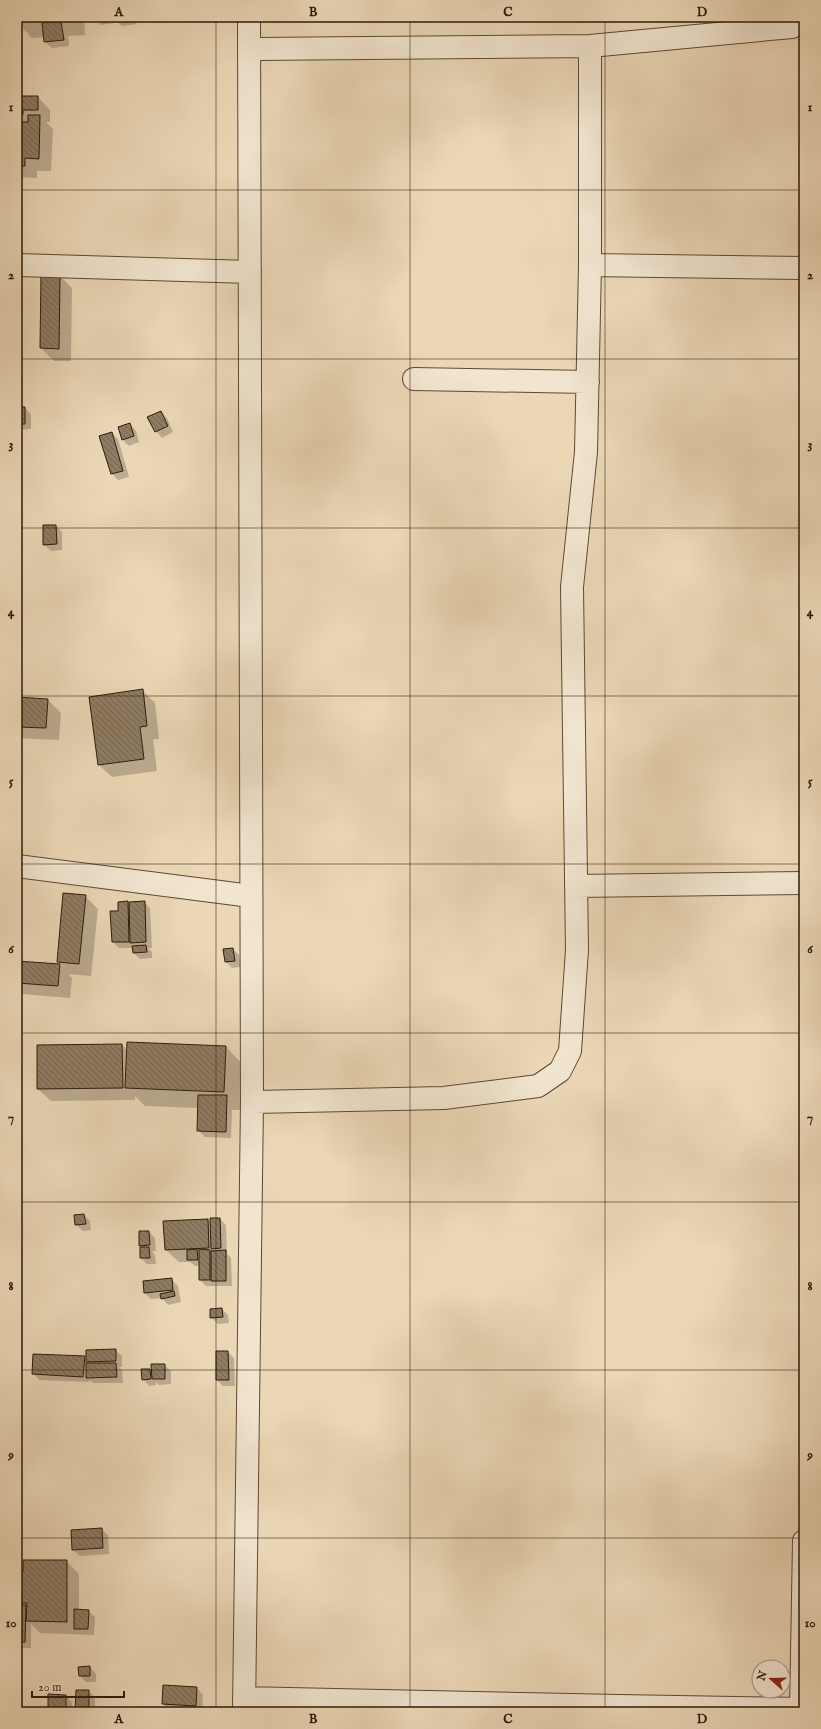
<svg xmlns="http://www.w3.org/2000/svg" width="821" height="1729" font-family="'IM FELL English',serif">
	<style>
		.shadow { fill: #0003; fill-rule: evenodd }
		.building { fill: url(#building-back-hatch); stroke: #2c1a0a }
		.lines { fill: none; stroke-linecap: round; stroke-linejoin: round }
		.minor-casing { stroke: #5c4935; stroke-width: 24 }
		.minor { stroke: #f2e5d0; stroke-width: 22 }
		.grid { fill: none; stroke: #2c1a0a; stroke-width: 1; stroke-opacity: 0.55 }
		.neatline { fill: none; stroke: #2c1a0a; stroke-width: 1.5 }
		.grid-label { font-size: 13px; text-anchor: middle; font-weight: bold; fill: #2c1a0a }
	</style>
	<defs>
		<pattern id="building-back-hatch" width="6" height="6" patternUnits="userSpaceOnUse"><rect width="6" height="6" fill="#8f7c63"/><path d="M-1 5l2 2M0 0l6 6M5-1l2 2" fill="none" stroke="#756550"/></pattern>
	</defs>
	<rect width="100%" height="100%" fill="#ebd7b6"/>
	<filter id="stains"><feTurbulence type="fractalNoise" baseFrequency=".005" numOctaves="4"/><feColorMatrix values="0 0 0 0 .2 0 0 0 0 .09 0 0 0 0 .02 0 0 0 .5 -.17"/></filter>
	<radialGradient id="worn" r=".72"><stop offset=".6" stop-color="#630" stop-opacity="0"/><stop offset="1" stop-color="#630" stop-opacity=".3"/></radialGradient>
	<!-- shadow -->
	<path class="shadow" d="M 17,17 L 84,17 L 85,35 L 68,36 L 69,46 L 52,48 L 45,42 L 45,37 L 32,38 L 17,22 Z
		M 95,17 L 113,17 L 114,23 L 101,25 Z
		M 116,17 L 136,17 L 136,24 L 122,26 L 116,20 Z
		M 17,97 L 38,97 L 50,110 L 50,122 L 46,122 L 53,129 L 51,171 L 37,171 L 37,178 L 17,177 Z
		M 59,275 L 72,288 L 71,361 L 54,361 L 41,348 Z
		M 17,408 L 25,408 L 31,414 L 31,429 L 17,430 L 17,440 Z
		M 161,412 L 167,418 L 173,432 L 162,438 L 156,431 Z
		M 130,424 L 136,431 L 139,442 L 129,446 L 123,440 Z
		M 111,433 L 118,439 L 129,477 L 118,480 L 112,474 L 101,436 Z
		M 56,526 L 62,532 L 62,550 L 51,551 L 44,545 Z
		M 142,690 L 155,703 L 159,739 L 153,739 L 157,771 L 112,777 L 99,765 Z
		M 17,698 L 48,700 L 61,713 L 59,740 L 17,738 Z
		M 85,896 L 98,909 L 91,976 L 68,974 L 72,978 L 70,998 L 22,994 L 17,989 L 17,962 L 62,966 L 58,961 Z
		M 127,902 L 130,906 L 144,902 L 150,908 L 152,948 L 148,948 L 152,952 L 152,958 L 140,959 L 134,953 L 133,948 L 119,948 L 113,942 L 111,912 L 120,912 Z
		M 233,949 L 239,955 L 241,967 L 232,968 L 226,962 L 224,950 Z
		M 128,1043 L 226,1047 L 244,1066 L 242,1110 L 232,1110 L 231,1138 L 205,1137 L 198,1130 L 199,1108 L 145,1106 L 135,1096 L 135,1100 L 51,1101 L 38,1089 L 122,1045 L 128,1051 Z
		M 84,1215 L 90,1221 L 91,1230 L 83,1231 L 76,1225 Z
		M 220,1219 L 226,1225 L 227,1254 L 231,1258 L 232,1286 L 206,1286 L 200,1280 L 200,1266 L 195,1266 L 190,1262 L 179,1262 L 166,1250 L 208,1220 L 211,1223 Z
		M 149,1232 L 155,1238 L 156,1251 L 152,1251 L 155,1255 L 156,1264 L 147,1264 L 141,1258 L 143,1248 L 140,1245 Z
		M 171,1279 L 178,1286 L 181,1302 L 168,1305 L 162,1298 L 151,1299 L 145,1293 Z
		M 222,1309 L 228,1315 L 229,1323 L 218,1324 L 211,1317 Z
		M 115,1350 L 122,1356 L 122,1367 L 119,1367 L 122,1370 L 123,1383 L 93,1383 L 90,1380 L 89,1382 L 39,1380 L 33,1373 L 84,1357 L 87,1360 Z
		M 217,1352 L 228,1352 L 234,1358 L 235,1386 L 223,1386 L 217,1380 Z
		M 164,1365 L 171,1371 L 171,1384 L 159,1385 L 156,1382 L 156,1385 L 149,1386 L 143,1379 L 150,1370 L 152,1373 Z
		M 101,1529 L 108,1535 L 109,1554 L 80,1556 L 73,1550 Z
		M 66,1561 L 79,1574 L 79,1611 L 88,1611 L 95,1617 L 94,1635 L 40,1633 L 31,1624 L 31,1648 L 17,1648 L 17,1573 L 24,1573 Z
		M 90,1667 L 96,1674 L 96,1682 L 86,1682 L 80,1676 Z
		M 164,1686 L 197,1688 L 203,1695 L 202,1712 L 169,1710 L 163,1704 Z
		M 89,1691 L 95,1698 L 95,1712 L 77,1712 L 76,1711 Z
		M 66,1696 L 72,1702 L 72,1712 L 52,1712 L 49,1708 ZM 53,1708 L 71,1708 L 71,1710 L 53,1710 Z"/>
	<!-- building -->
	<path class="building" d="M 17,17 L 67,17 L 67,18 L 17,20 Z
		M 115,17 L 131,17 L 131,18 L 115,20 Z
		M 61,21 L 64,40 L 44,42 L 42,23 Z
		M 17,96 L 38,96 L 38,110 L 23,110 L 23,115 L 17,115 Z
		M 28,115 L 40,115 L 39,159 L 25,158 L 25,166 L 17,166 L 17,122 L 28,122 Z
		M 41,274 L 60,274 L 59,349 L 40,348 Z
		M 17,407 L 25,407 L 25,424 L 17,424 Z
		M 161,411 L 168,426 L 155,432 L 147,417 Z
		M 130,423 L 134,436 L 122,440 L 118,427 Z
		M 112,432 L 123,471 L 111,474 L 99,436 Z
		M 43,525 L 56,525 L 57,544 L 43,545 Z
		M 143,689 L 147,726 L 140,727 L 144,759 L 98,765 L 89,697 Z
		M 17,697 L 48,699 L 46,728 L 17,727 Z
		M 63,893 L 86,895 L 79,964 L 57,962 Z
		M 128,901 L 129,942 L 112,942 L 110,911 L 118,911 L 118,902 Z
		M 145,901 L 146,942 L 130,943 L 129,902 Z
		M 146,945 L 147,952 L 133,953 L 132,946 Z
		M 233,948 L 235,961 L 225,962 L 223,949 Z
		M 17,961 L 60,964 L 58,986 L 17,983 Z
		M 127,1042 L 226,1046 L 224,1092 L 125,1088 Z
		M 122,1044 L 123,1088 L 37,1089 L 37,1045 Z
		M 198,1095 L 227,1095 L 226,1132 L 197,1131 Z
		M 84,1214 L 86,1224 L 75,1225 L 74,1215 Z
		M 210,1218 L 220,1218 L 221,1248 L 211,1249 Z
		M 208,1219 L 209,1248 L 165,1250 L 163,1221 Z
		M 139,1231 L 149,1231 L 150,1245 L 139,1246 Z
		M 140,1247 L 149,1247 L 150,1258 L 140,1258 Z
		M 197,1249 L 198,1260 L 187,1260 L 187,1250 Z
		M 199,1249 L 210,1250 L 210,1280 L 199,1280 Z
		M 226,1250 L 226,1281 L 211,1281 L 211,1251 Z
		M 172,1278 L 173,1290 L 144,1293 L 143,1281 Z
		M 174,1291 L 175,1296 L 161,1299 L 160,1294 Z
		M 222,1308 L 223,1317 L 210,1318 L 210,1309 Z
		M 116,1349 L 116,1361 L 86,1362 L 86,1350 Z
		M 216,1351 L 228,1351 L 229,1380 L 216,1380 Z
		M 33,1354 L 85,1356 L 83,1377 L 32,1374 Z
		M 86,1363 L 116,1363 L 117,1377 L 86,1378 Z
		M 151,1364 L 165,1364 L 165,1379 L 152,1379 Z
		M 141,1369 L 150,1369 L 151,1379 L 142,1380 Z
		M 102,1528 L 103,1548 L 72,1550 L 71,1530 Z
		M 23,1560 L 67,1560 L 67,1622 L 26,1621 L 27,1603 L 17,1603 L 17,1572 L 23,1572 Z
		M 17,1605 L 26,1605 L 25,1642 L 17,1642 Z
		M 74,1609 L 89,1610 L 88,1629 L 74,1629 Z
		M 90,1666 L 90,1676 L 79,1676 L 78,1667 Z
		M 163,1685 L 197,1687 L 196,1706 L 162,1704 Z
		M 76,1690 L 89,1690 L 89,1712 L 75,1711 Z
		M 48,1694 L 66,1695 L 66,1709 L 48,1709 Z"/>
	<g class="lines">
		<defs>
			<path id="minor" d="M 249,49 L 590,46 L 792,27
				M 17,265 L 250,272
				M 590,265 L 804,268
				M 414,379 L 588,382
				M 17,866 L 251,896
				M 576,886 L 804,883
				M 252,1102 L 444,1098 L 538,1086 L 560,1071 L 570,1051 L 577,950 L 572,587 L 586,452 L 590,265 L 590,46
				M 244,1698 L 619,1706 L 801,1709
				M 244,1712 L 252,1102 L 249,17
				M 801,1712 L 804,1541"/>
		</defs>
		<!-- minor casing -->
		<use href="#minor" class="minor-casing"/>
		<!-- minor -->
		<use href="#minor" class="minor"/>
	</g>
	<!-- grid -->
	<path class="grid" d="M 216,17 L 216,1712M 410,17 L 410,1712M 605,17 L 605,1712M 17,190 L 804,190M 17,359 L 804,359M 17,528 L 804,528M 17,696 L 804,696M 17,864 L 804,864M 17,1033 L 804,1033M 17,1202 L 804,1202M 17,1370 L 804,1370M 17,1538 L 804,1538"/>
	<!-- margin -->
	<rect width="821" height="1729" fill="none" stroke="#ebd7b6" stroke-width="44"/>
	<!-- north arrow -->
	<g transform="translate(771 1679) rotate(290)"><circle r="19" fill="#f2e5d0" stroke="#a39481"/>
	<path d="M0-3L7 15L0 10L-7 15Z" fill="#8f2418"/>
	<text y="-6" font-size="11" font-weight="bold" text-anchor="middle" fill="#2c1a0a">N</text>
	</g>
	<!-- scale -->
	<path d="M32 1691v6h92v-6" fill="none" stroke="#2c1a0a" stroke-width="2"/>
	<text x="38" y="1691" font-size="12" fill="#2c1a0a" stroke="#f2e5d0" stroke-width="3" paint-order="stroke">20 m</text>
	<rect x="22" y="22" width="777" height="1685" class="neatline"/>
	<g class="grid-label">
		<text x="119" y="16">A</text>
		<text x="313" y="16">B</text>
		<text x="508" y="16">C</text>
		<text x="702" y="16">D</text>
		<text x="11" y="111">1</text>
		<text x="810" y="111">1</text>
		<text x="11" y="279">2</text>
		<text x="810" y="279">2</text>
		<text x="11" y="448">3</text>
		<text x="810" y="448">3</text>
		<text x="11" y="616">4</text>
		<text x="810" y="616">4</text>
		<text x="11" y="785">5</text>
		<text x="810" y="785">5</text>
		<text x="11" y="953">6</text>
		<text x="810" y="953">6</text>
		<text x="11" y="1122">7</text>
		<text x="810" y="1122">7</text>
		<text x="11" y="1290">8</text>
		<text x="810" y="1290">8</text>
		<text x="11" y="1459">9</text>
		<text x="810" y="1459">9</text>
		<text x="11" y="1627">10</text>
		<text x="810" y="1627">10</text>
		<text x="119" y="1723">A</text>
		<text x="313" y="1723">B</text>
		<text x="508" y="1723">C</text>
		<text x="702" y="1723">D</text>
	</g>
	<rect width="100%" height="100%" filter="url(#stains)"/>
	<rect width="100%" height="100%" fill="url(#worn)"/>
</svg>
